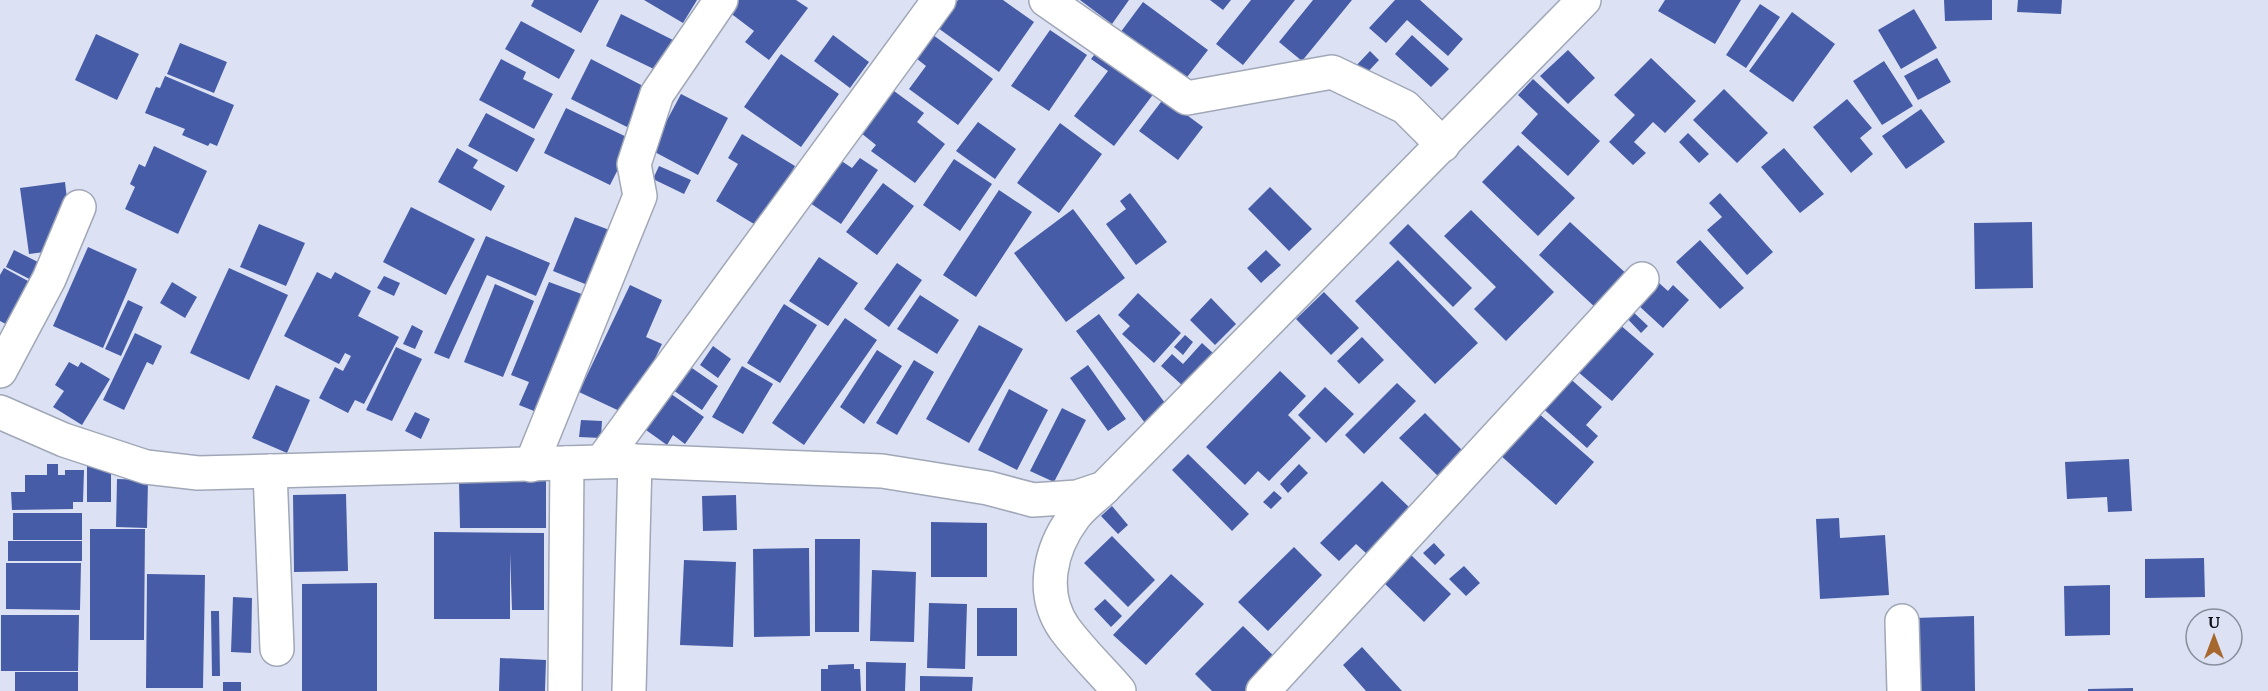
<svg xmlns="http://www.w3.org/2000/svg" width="2268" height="691" font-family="Lora,serif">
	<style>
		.building { fill: #475ca7 }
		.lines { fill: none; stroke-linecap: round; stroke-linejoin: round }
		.minor-casing { stroke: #a0a7b7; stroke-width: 36 }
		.tertiary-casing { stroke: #a0a7b7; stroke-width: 36 }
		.minor { stroke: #fff; stroke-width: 33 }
		.tertiary { stroke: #fff; stroke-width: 33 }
	</style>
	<rect width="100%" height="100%" fill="#dce2f4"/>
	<!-- building -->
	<path class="building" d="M 534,0 L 599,0 L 581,33 L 531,6 Z
		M 644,0 L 697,0 L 683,23 Z
		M 738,0 L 796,0 L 808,8 L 769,60 L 745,42 L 754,31 L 729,12 Z
		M 958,0 L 1003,0 L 1034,22 L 999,72 L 938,28 Z
		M 1080,0 L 1129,0 L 1112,24 Z
		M 1210,0 L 1231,0 L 1223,10 Z
		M 1251,0 L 1295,0 L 1243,65 L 1216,44 Z
		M 1313,0 L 1352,0 L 1302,61 L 1279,42 Z
		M 1395,0 L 1420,0 L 1463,39 L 1448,56 L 1407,20 L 1386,43 L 1369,28 Z
		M 1665,0 L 1741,0 L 1715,44 L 1658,11 Z
		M 1944,0 L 1992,0 L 1992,20 L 1945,21 Z
		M 2018,0 L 2062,0 L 2061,14 L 2017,12 Z
		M 1143,2 L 1208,50 L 1184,81 L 1120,33 Z
		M 1760,4 L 1780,17 L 1746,68 L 1726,55 Z
		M 1914,9 L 1937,48 L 1901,69 L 1878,30 Z
		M 1792,12 L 1835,44 L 1793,102 L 1749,71 Z
		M 621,14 L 673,40 L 658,71 L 606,46 Z
		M 521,21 L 575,50 L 559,79 L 505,49 Z
		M 1050,30 L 1087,55 L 1049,111 L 1011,86 Z
		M 929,32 L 993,79 L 958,125 L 909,89 L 926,66 L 912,55 Z
		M 96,34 L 139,54 L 117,100 L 75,80 Z
		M 833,35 L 869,62 L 850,88 L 814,61 Z
		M 1412,35 L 1449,69 L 1431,87 L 1395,54 Z
		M 180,43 L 227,62 L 214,93 L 167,74 Z
		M 1101,46 L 1158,88 L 1114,146 L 1074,116 L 1108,71 L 1091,59 Z
		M 1568,50 L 1595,78 L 1568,104 L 1540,76 Z
		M 1370,51 L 1379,60 L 1362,78 L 1353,69 Z
		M 781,54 L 839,94 L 801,147 L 744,107 Z
		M 1651,58 L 1696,101 L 1665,133 L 1653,122 L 1634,142 L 1646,153 L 1633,165 L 1609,142 L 1635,115 L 1614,95 Z
		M 1937,58 L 1951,82 L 1918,100 L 1904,76 Z
		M 501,59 L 526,72 L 523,79 L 553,94 L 534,129 L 479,100 Z
		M 591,59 L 647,88 L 627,127 L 571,99 Z
		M 1884,61 L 1913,106 L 1882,125 L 1853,81 Z
		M 165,76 L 234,105 L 217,146 L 210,143 L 208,146 L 182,135 L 185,129 L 145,113 L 156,87 L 160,88 Z
		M 1533,79 L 1600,141 L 1568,176 L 1521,133 L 1538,114 L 1518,95 Z
		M 1724,89 L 1768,133 L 1737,163 L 1693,120 Z
		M 894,91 L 924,113 L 917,122 L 945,144 L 915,183 L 871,151 L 876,145 L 861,133 Z
		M 681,94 L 728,118 L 698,175 L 651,150 Z
		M 1164,98 L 1203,127 L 1178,160 L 1139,131 Z
		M 1847,99 L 1872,128 L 1860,138 L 1873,154 L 1851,173 L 1813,127 Z
		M 566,108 L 633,140 L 610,185 L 544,153 Z
		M 1921,109 L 1945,142 L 1906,169 L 1882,136 Z
		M 486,113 L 535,139 L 517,172 L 468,146 Z
		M 978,122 L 1016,149 L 995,179 L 956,151 Z
		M 1060,123 L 1102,154 L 1059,213 L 1017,183 Z
		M 1688,133 L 1709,154 L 1699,163 L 1679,142 Z
		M 742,134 L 795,166 L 759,227 L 716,201 L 738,164 L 728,158 Z
		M 1518,145 L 1575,198 L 1538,236 L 1482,182 Z
		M 154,146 L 207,171 L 178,234 L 125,209 L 135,187 L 130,184 L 139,164 L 145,167 Z
		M 457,148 L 478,160 L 473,168 L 505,186 L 491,211 L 438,182 Z
		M 1784,148 L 1824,194 L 1800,213 L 1761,167 Z
		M 860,158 L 878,170 L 841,224 L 810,203 L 840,160 L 852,168 Z
		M 954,159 L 992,184 L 960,231 L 923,205 Z
		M 659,166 L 691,180 L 684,194 L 653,179 Z
		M 65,182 L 70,225 L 60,250 L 29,254 L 20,188 Z
		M 883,183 L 914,206 L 877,255 L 846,232 Z
		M 1270,187 L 1312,229 L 1289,251 L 1248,209 Z
		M 999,190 L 1032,212 L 976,297 L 943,275 Z
		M 1130,193 L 1167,242 L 1136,265 L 1106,224 L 1126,209 L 1120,201 Z
		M 1720,193 L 1773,252 L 1747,275 L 1707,230 L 1722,217 L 1709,203 Z
		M 411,207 L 475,239 L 446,295 L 383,262 Z
		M 1073,209 L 1125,278 L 1066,322 L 1014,253 Z
		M 1471,210 L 1554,292 L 1506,341 L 1474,309 L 1496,287 L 1444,236 Z
		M 575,217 L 612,231 L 590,286 L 553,271 Z
		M 1570,222 L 1630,277 L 1598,310 L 1539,255 Z
		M 2032,222 L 2033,288 L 1975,289 L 1974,223 Z
		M 259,224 L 305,243 L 286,286 L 240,267 Z
		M 1408,224 L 1472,288 L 1453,307 L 1389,243 Z
		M 486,236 L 550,263 L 536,296 L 487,275 L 449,359 L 434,353 Z
		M 1700,240 L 1744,288 L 1720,309 L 1676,262 Z
		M 88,247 L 137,269 L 103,348 L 53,326 Z
		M 14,250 L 52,269 L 43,286 L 6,267 Z
		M 1266,250 L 1281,265 L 1261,283 L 1247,268 Z
		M 819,257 L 858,283 L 828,326 L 789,301 Z
		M 1398,260 L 1478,343 L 1435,384 L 1355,301 Z
		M 897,263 L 922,280 L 889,327 L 864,309 Z
		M 4,268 L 41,288 L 19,331 L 0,321 L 0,275 Z
		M 229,268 L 288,295 L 249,380 L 190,353 Z
		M 317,272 L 331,279 L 335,272 L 371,291 L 358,316 L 399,337 L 364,404 L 355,400 L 348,413 L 319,398 L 335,367 L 343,371 L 351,356 L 345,353 L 339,364 L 284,336 Z
		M 384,276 L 400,283 L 394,296 L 377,288 Z
		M 172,282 L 197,297 L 185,318 L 160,303 Z
		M 549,282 L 587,296 L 539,413 L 519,405 L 529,382 L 511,375 Z
		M 1659,283 L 1668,291 L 1673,285 L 1689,300 L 1663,328 L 1638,305 Z
		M 495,284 L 534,301 L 503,377 L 464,362 Z
		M 630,285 L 662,300 L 646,337 L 662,344 L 628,415 L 579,392 Z
		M 1324,292 L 1359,328 L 1331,355 L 1296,319 Z
		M 1138,293 L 1181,333 L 1154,363 L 1122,334 L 1130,326 L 1118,315 Z
		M 920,295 L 959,320 L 937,354 L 897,329 Z
		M 1211,298 L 1236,324 L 1215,345 L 1190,320 Z
		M 128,300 L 143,307 L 121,356 L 105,349 Z
		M 784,304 L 817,325 L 780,383 L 747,363 Z
		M 1629,308 L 1648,326 L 1641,333 L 1622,313 Z
		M 1099,314 L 1168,407 L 1145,423 L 1076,331 Z
		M 845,318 L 877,340 L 804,445 L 772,423 Z
		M 1619,324 L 1654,354 L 1612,401 L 1577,371 Z
		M 412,325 L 423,331 L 415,349 L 403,344 Z
		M 979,325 L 1023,349 L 969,443 L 926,419 Z
		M 135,333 L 162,346 L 153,365 L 147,362 L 124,410 L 103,400 Z
		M 1185,335 L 1193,342 L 1183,355 L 1174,347 Z
		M 1362,337 L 1384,360 L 1359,384 L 1337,361 Z
		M 1202,343 L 1213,353 L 1183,386 L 1161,366 L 1172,354 L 1183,364 Z
		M 713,346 L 731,359 L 718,378 L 700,365 Z
		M 396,347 L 422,359 L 392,421 L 366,410 Z
		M 877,350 L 902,366 L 864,424 L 840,407 Z
		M 914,360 L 934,372 L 897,435 L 876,423 Z
		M 69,362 L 78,367 L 81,362 L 110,379 L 82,425 L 53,407 L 64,391 L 55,385 Z
		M 1088,365 L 1126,419 L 1108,431 L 1070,378 Z
		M 689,366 L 718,386 L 702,410 L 673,390 Z
		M 742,366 L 773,384 L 743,434 L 712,417 Z
		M 1280,371 L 1306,396 L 1288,415 L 1311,438 L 1269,481 L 1258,471 L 1245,485 L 1206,447 Z
		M 1565,374 L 1602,407 L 1586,425 L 1598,436 L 1587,448 L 1538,404 Z
		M 1397,383 L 1416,401 L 1364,454 L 1345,435 Z
		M 276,385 L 310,400 L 287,453 L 252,438 Z
		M 1325,387 L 1354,414 L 1326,443 L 1298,415 Z
		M 664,389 L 704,417 L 685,444 L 673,435 L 667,445 L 639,425 Z
		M 1009,389 L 1048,410 L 1017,470 L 978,450 Z
		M 1062,408 L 1086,420 L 1054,482 L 1030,471 Z
		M 415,412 L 430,419 L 421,439 L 405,431 Z
		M 1537,412 L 1594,462 L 1556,505 L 1499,454 Z
		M 1425,413 L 1464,452 L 1439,477 L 1399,438 Z
		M 581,420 L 602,421 L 601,438 L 579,437 Z
		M 1188,454 L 1249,514 L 1232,531 L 1172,470 Z
		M 87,457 L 111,471 L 111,502 L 87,502 Z
		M 2129,459 L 2132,511 L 2108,512 L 2107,497 L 2067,499 L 2065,462 Z
		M 47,464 L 58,464 L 58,475 L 65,475 L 65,470 L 84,470 L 83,502 L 73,502 L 73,509 L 12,510 L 11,492 L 25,492 L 25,475 L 47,475 Z
		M 1299,464 L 1308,473 L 1288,493 L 1280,484 Z
		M 117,479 L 148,480 L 147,528 L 116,527 Z
		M 546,481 L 546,528 L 460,528 L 459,482 Z
		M 1382,481 L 1411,509 L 1367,554 L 1356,544 L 1339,561 L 1320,543 Z
		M 1274,491 L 1282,498 L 1271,509 L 1263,502 Z
		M 346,494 L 348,571 L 294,572 L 293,495 Z
		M 736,495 L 737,530 L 703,531 L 702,496 Z
		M 1112,506 L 1128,525 L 1118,534 L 1101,516 Z
		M 13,513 L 82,513 L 82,540 L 13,540 Z
		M 1839,518 L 1840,538 L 1885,535 L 1889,595 L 1820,599 L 1816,519 Z
		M 931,522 L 987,523 L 987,577 L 931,577 Z
		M 90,529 L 145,529 L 144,640 L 90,640 Z
		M 434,532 L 544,533 L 544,610 L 512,610 L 510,553 L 510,619 L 434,619 Z
		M 1112,536 L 1155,580 L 1128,607 L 1084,563 Z
		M 815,539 L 860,539 L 859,632 L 815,632 Z
		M 8,541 L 82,541 L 82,561 L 8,561 Z
		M 1434,543 L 1445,555 L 1435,565 L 1423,553 Z
		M 1294,547 L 1322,575 L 1268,631 L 1238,602 Z
		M 809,548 L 810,636 L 754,637 L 753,549 Z
		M 1409,553 L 1451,594 L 1424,622 L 1382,581 Z
		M 2204,558 L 2205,597 L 2145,598 L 2145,559 Z
		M 684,560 L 736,562 L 733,647 L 680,645 Z
		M 6,563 L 81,563 L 80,610 L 6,609 Z
		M 1464,566 L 1480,583 L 1466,596 L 1449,579 Z
		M 872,570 L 916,572 L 914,642 L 870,641 Z
		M 147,574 L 205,575 L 203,688 L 146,688 Z
		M 1171,574 L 1204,604 L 1146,665 L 1113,635 Z
		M 377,583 L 377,691 L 302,691 L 302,584 Z
		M 2110,585 L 2110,635 L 2065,636 L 2064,586 Z
		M 233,597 L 252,598 L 251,653 L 231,652 Z
		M 1105,599 L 1122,616 L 1111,627 L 1094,609 Z
		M 929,603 L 967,604 L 965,669 L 927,668 Z
		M 977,608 L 1017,608 L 1017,656 L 977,656 Z
		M 211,611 L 219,611 L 220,676 L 212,676 Z
		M 1,615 L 79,615 L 78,671 L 1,671 Z
		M 1974,616 L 1975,691 L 1916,691 L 1915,618 Z
		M 1243,626 L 1279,661 L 1249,691 L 1212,691 L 1195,674 Z
		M 1362,647 L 1402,691 L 1366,691 L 1343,665 Z
		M 500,658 L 546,660 L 545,691 L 499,691 Z
		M 866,662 L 906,663 L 905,691 L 866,691 Z
		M 854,664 L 854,669 L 860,669 L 861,691 L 821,691 L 821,669 L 828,669 L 828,665 Z
		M 15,672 L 78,672 L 78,691 L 15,691 Z
		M 920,676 L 973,677 L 972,691 L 920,691 Z
		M 223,682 L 241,682 L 241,691 L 223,691 Z
		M 2133,688 L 2133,691 L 2088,691 L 2088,689 Z"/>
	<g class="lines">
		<defs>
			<path id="minor" d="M 1046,0 L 1187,98 L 1332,72 L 1405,107 L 1443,145
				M 0,371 L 49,279 L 79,207
				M 602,461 L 939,0
				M 531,465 L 640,196 L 634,164 L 657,94 L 721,0
				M 270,471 L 277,649
				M 1104,488 C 1095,497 1082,506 1074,517 C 1050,549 1040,593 1064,628 C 1080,650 1101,670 1119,691
				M 1902,621 L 1904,691
				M 565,691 L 567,463
				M 629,691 L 635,461
				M 1263,691 L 1642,279"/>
			<path id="tertiary" d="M 0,412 L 64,440 L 146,467 L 198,473 L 635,461 L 882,471 L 988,488 L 1033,500 L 1077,497 L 1104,488 L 1584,0"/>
		</defs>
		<!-- minor casing -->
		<use href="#minor" class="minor-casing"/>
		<!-- tertiary casing -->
		<use href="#tertiary" class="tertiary-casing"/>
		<!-- minor -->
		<use href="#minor" class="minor"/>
		<!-- tertiary -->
		<use href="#tertiary" class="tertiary"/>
	</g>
	<!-- north arrow -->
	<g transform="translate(2214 637)"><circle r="28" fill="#dce2f4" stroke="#898e9b" stroke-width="1.5"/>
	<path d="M0-4.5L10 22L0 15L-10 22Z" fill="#a7682f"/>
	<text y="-9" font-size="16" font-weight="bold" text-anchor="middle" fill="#0d0f15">U</text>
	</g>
</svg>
